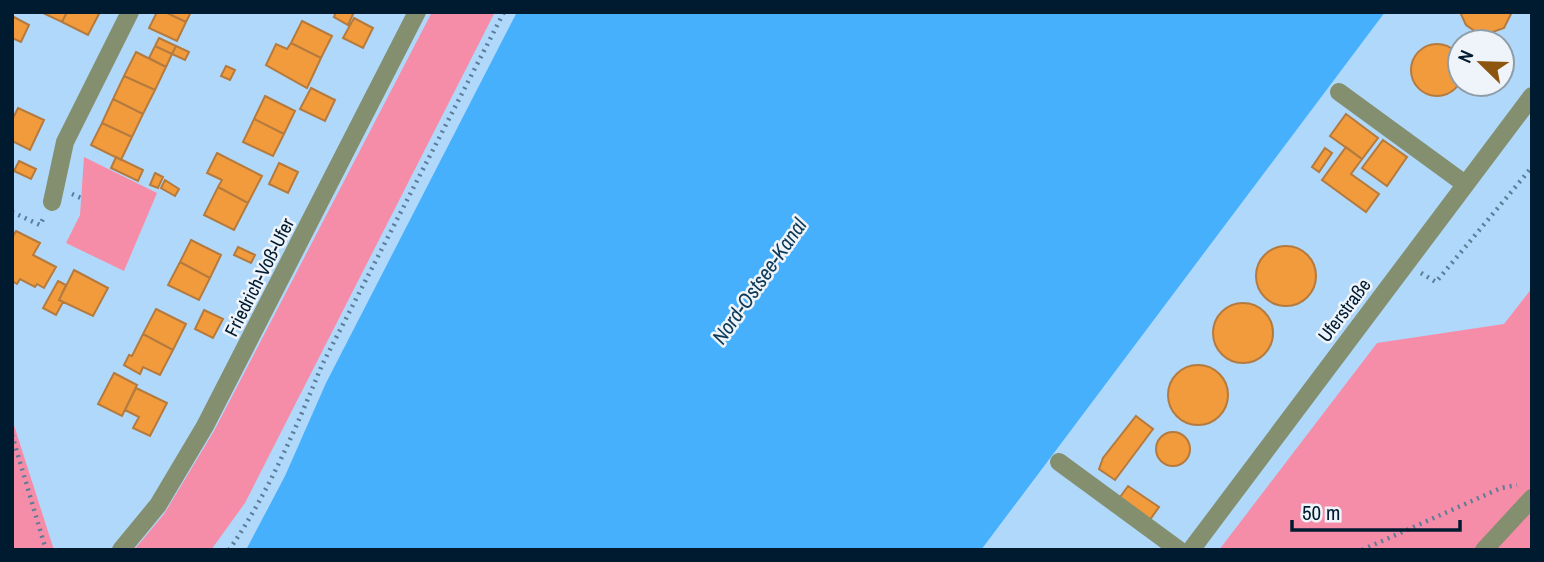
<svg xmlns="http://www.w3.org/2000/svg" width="1544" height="562" font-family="'Archivo Narrow',sans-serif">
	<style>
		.green { fill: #f68da8 }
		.water { fill: #46b0fd }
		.building { fill: #f29b3c; stroke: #b47a3e; stroke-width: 2 }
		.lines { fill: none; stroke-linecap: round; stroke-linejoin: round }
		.path { stroke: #5b7d98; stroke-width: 4.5; stroke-dasharray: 2 5; stroke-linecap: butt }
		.minor { stroke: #838f6f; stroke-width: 18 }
		.labels { text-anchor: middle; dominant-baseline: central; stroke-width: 5; stroke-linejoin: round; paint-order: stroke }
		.street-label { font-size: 19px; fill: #001b30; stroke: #eef4fa }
		.water-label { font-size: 21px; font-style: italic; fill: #0d3957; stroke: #eef4fa }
	</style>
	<rect width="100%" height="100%" fill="#b0d8fa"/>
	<!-- green -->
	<path class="green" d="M 432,12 L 495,12 L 245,503 L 211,550 L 134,550 L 164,514 L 214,431 Z
		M 84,157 L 157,193 L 124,271 L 66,243 L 80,215 Z
		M 1532,288 L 1532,550 L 1219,550 L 1377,343 L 1504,324 Z
		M 12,419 L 54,550 L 12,550 Z"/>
	<!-- water -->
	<path class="water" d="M 517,12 L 1385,12 L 981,550 L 246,550 L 285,476 L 326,383 Z"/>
	<!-- building -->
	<path class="building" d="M 41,12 L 67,12 L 62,22 Z
		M 67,12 L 100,12 L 88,35 L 62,22 Z
		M 157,12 L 165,12 L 186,22 L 177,41 L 149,28 Z
		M 165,12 L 191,12 L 186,22 Z
		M 336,12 L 354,12 L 348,25 L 334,17 Z
		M 1460,12 L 1512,12 L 1504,28 L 1487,34 L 1476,32 L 1466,25 Z
		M 12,16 L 29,25 L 21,42 L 12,38 Z
		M 354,18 L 373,28 L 363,48 L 343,38 Z
		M 302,21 L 332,36 L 321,58 L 291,43 Z
		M 159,38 L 176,46 L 172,54 L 155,46 Z
		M 291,43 L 321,58 L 307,88 L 266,65 L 276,44 L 287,49 Z
		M1411 70a26 26 0 1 1 52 0a26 26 0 1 1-52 0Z
		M 155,46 L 172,54 L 166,67 L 149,58 Z
		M 176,46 L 189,52 L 185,60 L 172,54 Z
		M 136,52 L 166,67 L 155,90 L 124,76 Z
		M 226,66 L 235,70 L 230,80 L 221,76 Z
		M 124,76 L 155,90 L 143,114 L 113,99 Z
		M 311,88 L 335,100 L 325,121 L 300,109 Z
		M 265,96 L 295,111 L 284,134 L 254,119 Z
		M 113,99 L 143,114 L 132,137 L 102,123 Z
		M 18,108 L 44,120 L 30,150 L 12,141 L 12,120 Z
		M 1346,114 L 1378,138 L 1362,159 L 1330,136 Z
		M 254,119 L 284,134 L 273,156 L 243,142 Z
		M 102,123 L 132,137 L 121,160 L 91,145 Z
		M 1383,140 L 1407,157 L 1387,186 L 1362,168 Z
		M 1346,147 L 1362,159 L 1351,174 L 1379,194 L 1366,212 L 1322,180 Z
		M 1325,148 L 1332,153 L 1319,172 L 1312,167 Z
		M 217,153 L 262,176 L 248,203 L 218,187 L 222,180 L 207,173 Z
		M 116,157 L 143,170 L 138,181 L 111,168 Z
		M 19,161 L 36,169 L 31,179 L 14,171 Z
		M 279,163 L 298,172 L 288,193 L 269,184 Z
		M 155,173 L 163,177 L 158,188 L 150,185 Z
		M 165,180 L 179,189 L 175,196 L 161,188 Z
		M 218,187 L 248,203 L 234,230 L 204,215 Z
		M 16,231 L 40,243 L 33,255 L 56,267 L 44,288 L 37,284 L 35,287 L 20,279 L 17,284 L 12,281 L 12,238 Z
		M 191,240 L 221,255 L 210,278 L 180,262 Z
		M1256 276a30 30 0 1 1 60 0a30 30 0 1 1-60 0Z
		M 238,247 L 255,255 L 251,263 L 234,255 Z
		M 180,262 L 210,278 L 199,300 L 168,285 Z
		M 74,270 L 108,288 L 93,316 L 59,300 Z
		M 58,281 L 66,285 L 59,300 L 63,302 L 56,315 L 43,308 Z
		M1213 333a30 30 0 1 1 60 0a30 30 0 1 1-60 0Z
		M 156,309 L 186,324 L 173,350 L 143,334 Z
		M 204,310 L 223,319 L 213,338 L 195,329 Z
		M 143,334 L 173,350 L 160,375 L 143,367 L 140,374 L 124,365 L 129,355 L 132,356 Z
		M1168 395a30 30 0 1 1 60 0a30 30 0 1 1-60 0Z
		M 114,373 L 137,385 L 122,416 L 98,404 Z
		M 136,388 L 167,403 L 150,436 L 133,428 L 139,417 L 125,410 Z
		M 1136,416 L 1153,429 L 1115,480 L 1099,469 L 1103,458 Z
		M1156 449a17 17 0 1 1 34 0a17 17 0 1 1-34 0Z
		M 1128,486 L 1159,507 L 1149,521 L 1118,500 Z"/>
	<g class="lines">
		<!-- path -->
		<path class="path" d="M 72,194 L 81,198
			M 12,212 L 40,225 L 43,219
			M 1421,273 L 1436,282 L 1532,167
			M 12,435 L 46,550
			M 229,550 C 268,494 296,428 322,365 L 504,12
			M 1362,550 L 1501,488 L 1517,485"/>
		<!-- minor -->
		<path class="minor" d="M 1339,92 L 1465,184
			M 52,202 L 65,142 L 130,12
			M 1059,462 L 1179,550
			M 121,550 L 158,505 L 205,426 L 417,12
			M 1191,550 L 1532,96
			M 1484,550 L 1532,498"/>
	</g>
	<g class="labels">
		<!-- street labels -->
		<g class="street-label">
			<text transform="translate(259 277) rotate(-63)">Friedrich-Voß-Ufer</text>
			<text transform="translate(1344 310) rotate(-53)">Uferstraße</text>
		</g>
		<!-- water labels -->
		<g class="water-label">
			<text transform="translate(759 281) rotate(-55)">Nord-Ostsee-Kanal</text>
		</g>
	</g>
	<!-- border -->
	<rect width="1544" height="562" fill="none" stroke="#001b30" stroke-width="28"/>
	<!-- north arrow -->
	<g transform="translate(1481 63) rotate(293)"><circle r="33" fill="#eef4fa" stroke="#8f9da9" stroke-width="2"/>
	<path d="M0-5L12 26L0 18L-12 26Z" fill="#8e550e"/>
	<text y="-10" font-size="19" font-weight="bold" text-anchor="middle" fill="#001b30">N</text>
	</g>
	<!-- scale -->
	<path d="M1292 520v10h168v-10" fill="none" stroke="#001b30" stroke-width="3.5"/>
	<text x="1302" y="520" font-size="21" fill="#001b30" stroke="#eef4fa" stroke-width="5" paint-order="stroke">50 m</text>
</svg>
